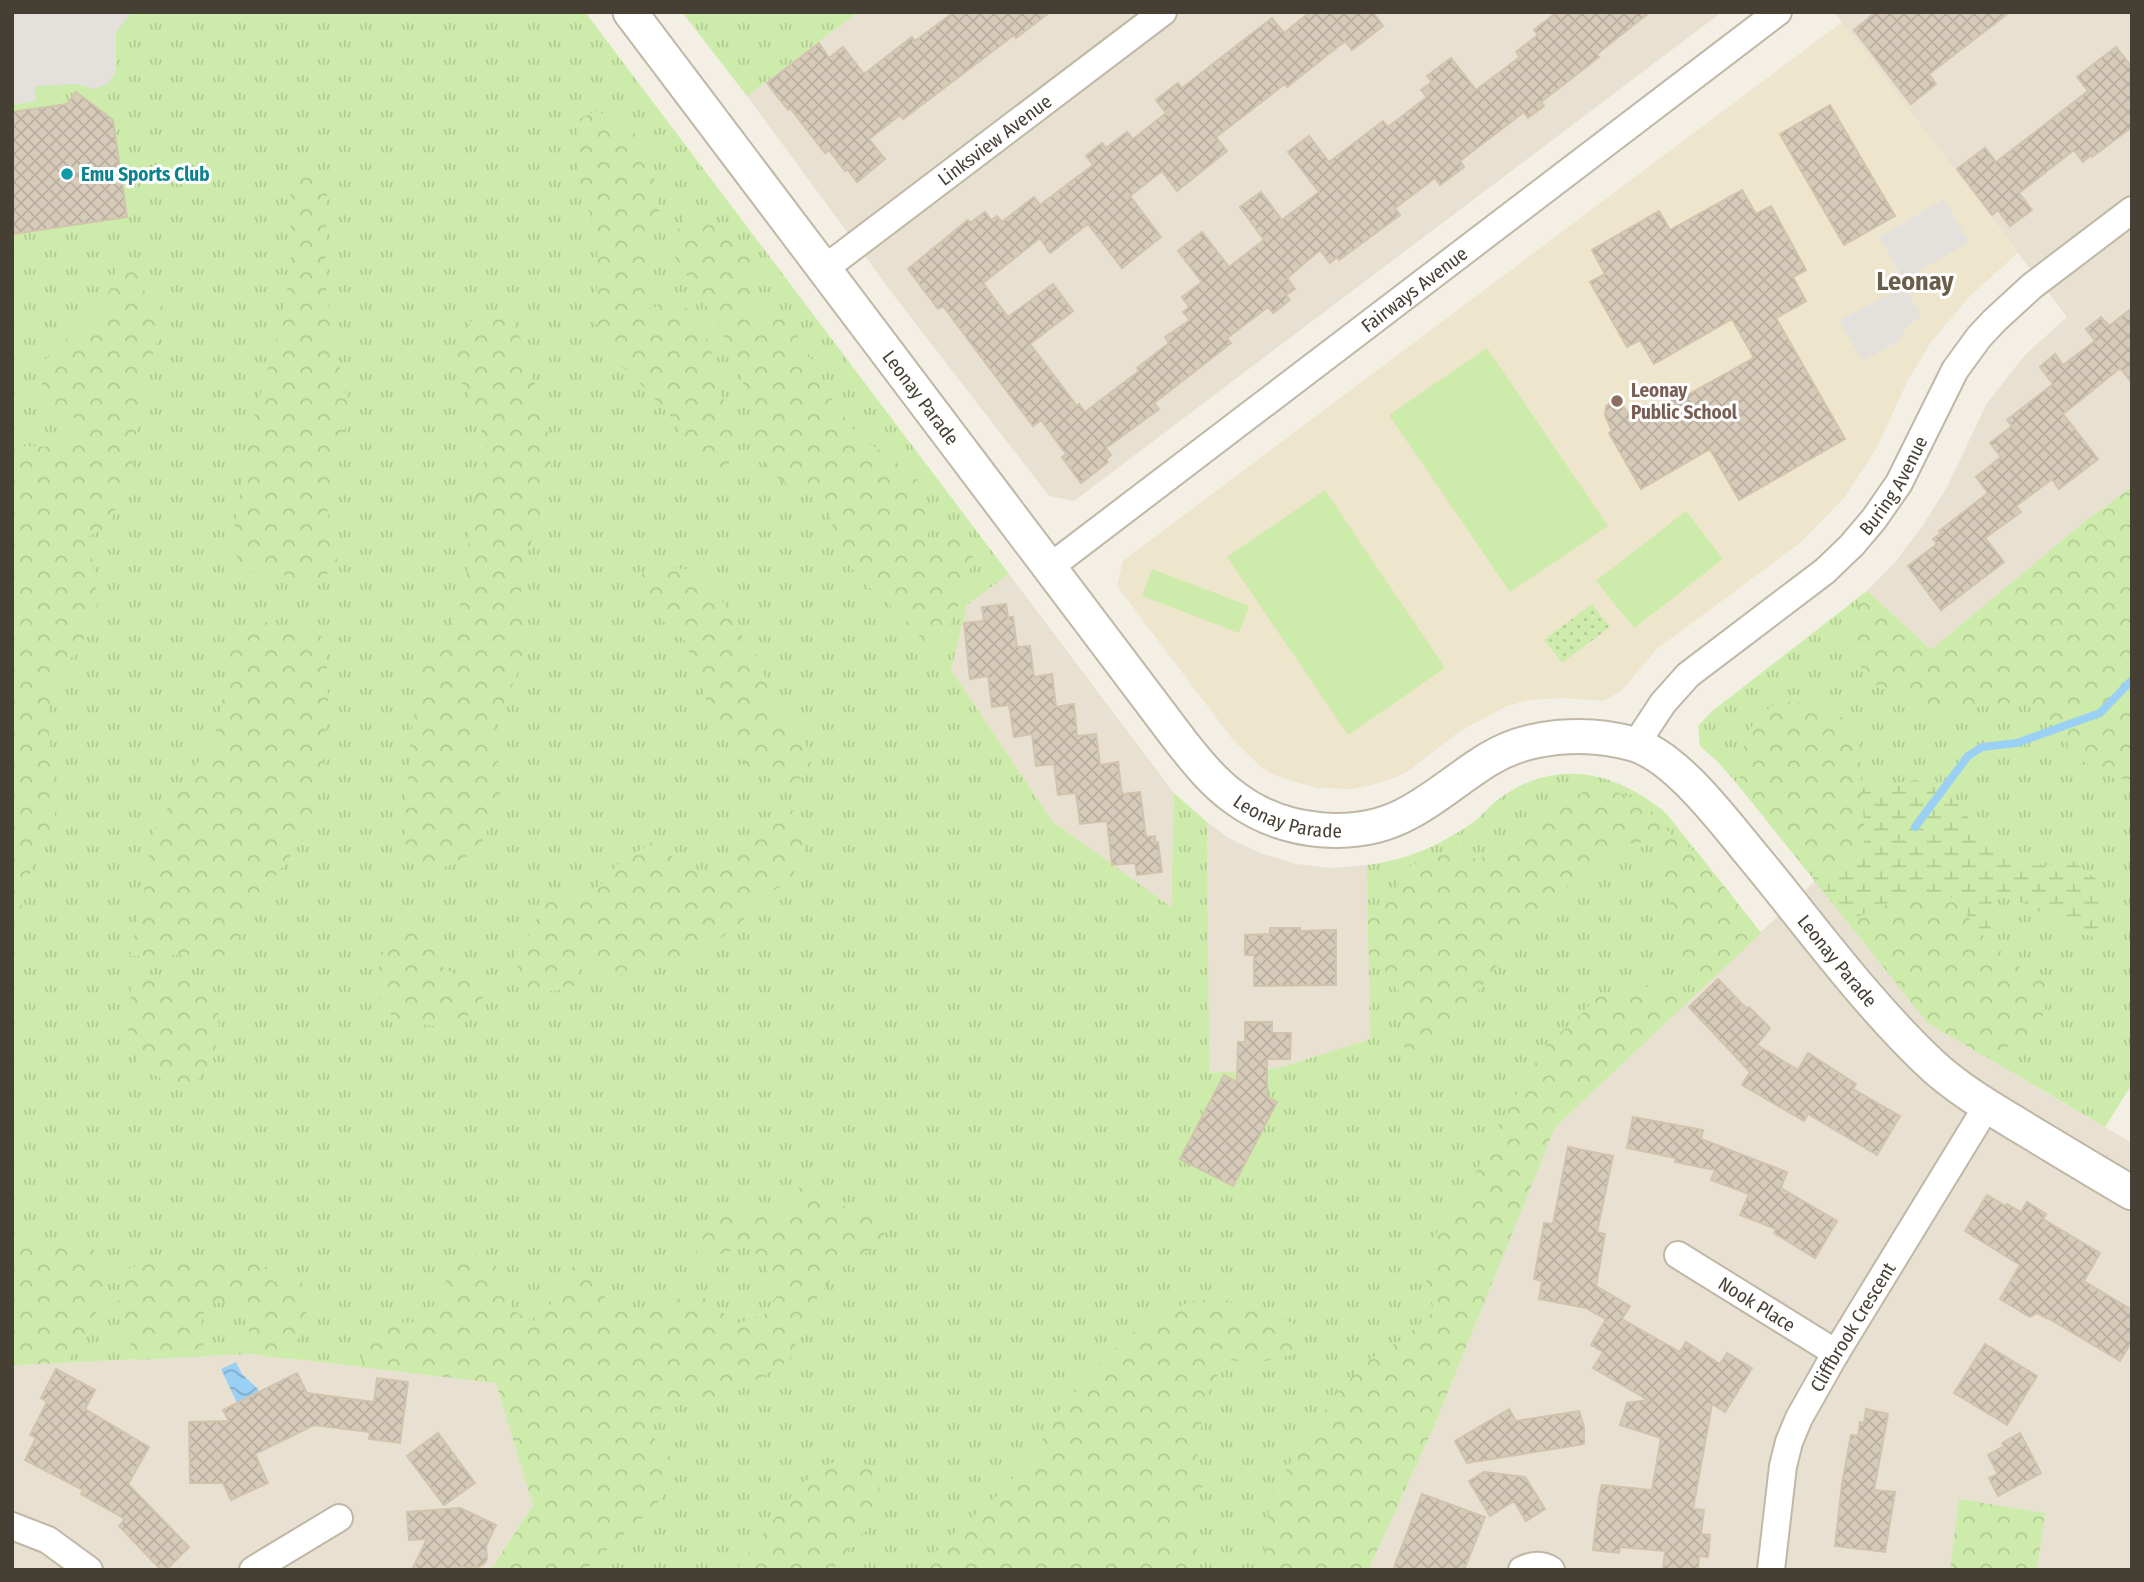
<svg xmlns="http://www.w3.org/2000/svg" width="2144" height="1582" font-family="'Fira Sans Condensed',sans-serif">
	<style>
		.residential { fill: #e8e1d2 }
		.education { fill: #eee5cd }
		.grass { fill: url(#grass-tufts) }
		.forest { fill: url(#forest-crowns) }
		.wetland { fill: url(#wetland-marsh) }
		.park { fill: url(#park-dots) }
		.pitch { fill: #cdebaa }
		.parking { fill: #e4e1dd }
		.water { fill: url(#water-waves) }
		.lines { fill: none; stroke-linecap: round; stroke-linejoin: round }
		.stream { stroke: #9bd0f5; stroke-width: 8 }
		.building { fill: url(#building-cross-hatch); stroke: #d1c3ac; stroke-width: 2 }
		.minor-casing { stroke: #c0b7a6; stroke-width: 30 }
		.tertiary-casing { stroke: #c0b7a6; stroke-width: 37 }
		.minor { stroke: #fff; stroke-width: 26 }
		.tertiary { stroke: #fff; stroke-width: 33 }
		.culture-dot { fill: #0f9aa8; stroke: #fff; stroke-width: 2.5 }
		.education-dot { fill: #8d6e63; stroke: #fff; stroke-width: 2.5 }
		.labels { text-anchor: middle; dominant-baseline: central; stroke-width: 6; stroke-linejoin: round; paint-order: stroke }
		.street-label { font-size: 19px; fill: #463f34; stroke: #fff }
		.culture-label { font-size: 19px; font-weight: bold; fill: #0d838f; stroke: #fff; text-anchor: start }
		.education-label { font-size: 19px; font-weight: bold; fill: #785e54; stroke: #fff; text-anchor: start }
		.district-label { font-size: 26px; font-weight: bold; fill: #6a5d4a; stroke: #fff }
	</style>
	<defs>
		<pattern id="grass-tufts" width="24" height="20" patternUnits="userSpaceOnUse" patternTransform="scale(1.75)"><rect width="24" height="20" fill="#cdebaa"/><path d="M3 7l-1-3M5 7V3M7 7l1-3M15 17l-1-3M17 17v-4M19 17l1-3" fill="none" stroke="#b1cb93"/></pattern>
		<pattern id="forest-crowns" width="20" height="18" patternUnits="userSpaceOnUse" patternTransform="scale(1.75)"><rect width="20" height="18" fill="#cdebaa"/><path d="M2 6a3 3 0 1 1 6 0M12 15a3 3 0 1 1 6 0" fill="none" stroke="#b1cb93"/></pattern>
		<pattern id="wetland-marsh" width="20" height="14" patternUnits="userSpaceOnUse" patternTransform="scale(1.75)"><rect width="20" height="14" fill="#cdebaa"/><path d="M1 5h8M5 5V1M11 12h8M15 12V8" fill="none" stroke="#b1cb93"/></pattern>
		<pattern id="park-dots" width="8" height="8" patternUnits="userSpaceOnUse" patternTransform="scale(1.75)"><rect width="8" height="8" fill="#cdebaa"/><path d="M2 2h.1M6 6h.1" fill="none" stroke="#b1cb93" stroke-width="1.8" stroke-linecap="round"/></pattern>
		<pattern id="water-waves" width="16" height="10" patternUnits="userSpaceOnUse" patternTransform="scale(1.75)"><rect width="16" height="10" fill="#9bd0f5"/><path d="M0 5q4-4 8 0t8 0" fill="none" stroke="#80aac7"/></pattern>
		<pattern id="building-cross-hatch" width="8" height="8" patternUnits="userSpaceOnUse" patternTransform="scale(1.75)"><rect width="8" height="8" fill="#d6cbb9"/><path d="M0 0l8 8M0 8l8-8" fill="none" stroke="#b9afa0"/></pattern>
	</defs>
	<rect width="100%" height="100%" fill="#f4efe4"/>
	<!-- residential -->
	<path class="residential" d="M 858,12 L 1722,12 L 1074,501 L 1049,496 L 892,293 L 747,96 Z
		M 1834,12 L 2132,12 L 2132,487 L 2083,523 L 1931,650 L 1867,591 L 1896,561 L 1921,528 L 1947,487 L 1987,403 L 2025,355 L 2067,317 Z
		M 1009,574 L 1174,793 L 1171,908 L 1052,821 L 951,670 L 967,605 Z
		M 1207,822 L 1230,839 L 1263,854 L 1296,864 L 1333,868 L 1367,865 L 1371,1039 L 1279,1068 L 1208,1073 Z
		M 1815,881 L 1928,1023 L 2132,1143 L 2132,1570 L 1368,1570 L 1434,1426 L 1555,1127 Z
		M 249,1354 L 496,1382 L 533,1505 L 491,1570 L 12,1570 L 12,1365 Z"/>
	<!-- education -->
	<path class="education" d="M 1842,22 L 2018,253 L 1970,296 L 1931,342 L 1907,382 L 1876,449 L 1844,498 L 1801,542 L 1657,649 L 1622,690 L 1604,701 L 1561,698 L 1530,700 L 1507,706 L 1460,731 L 1411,769 L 1397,777 L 1368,786 L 1352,789 L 1317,788 L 1276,776 L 1261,767 L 1233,740 L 1117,586 L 1123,561 Z"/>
	<!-- grass -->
	<path class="grass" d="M 15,12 L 585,12 L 1009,574 L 967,605 L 951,670 L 1052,821 L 1171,907 L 1174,793 L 1207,822 L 1209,1073 L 1279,1068 L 1370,1039 L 1367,865 C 1395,861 1423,853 1448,838 C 1457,833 1467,827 1475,821 C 1484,814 1490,805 1499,799 C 1555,757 1616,771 1666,813 L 1761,933 L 1555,1127 L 1434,1426 L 1368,1570 L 491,1570 L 533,1505 L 496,1382 L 249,1354 L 12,1365 L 12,17 Z
		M 682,12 L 858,12 L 747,96 Z
		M 2132,487 L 2132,1084 L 2105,1127 L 1928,1023 L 1739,786 L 1718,762 L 1700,746 L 1698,726 L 1711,712 L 1867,591 L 1931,650 L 2083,523 Z"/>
	<!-- forest -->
	<path class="forest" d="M 597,111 L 626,126 L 648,145 L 660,209 L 648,237 L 651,311 L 672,292 L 698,322 L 712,353 L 717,388 L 732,413 L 736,435 L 726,473 L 695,456 L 669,414 L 634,377 L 610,356 L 595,320 L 598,261 L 592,221 L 579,178 L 576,120 Z
		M 312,162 L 327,185 L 325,279 L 331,324 L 349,410 L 340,451 L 325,499 L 337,561 L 317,587 L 288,575 L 246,571 L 231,547 L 253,420 L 278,334 L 291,271 L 290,212 L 291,179 Z
		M 685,216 L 717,227 L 753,259 L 749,309 L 764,318 L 783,313 L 810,356 L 831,398 L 857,435 L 891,458 L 918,482 L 926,509 L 929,547 L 956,538 L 973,557 L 964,592 L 945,635 L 924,659 L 919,634 L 898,612 L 870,589 L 854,571 L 836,544 L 828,504 C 810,496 775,482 765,465 C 751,442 753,416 746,392 C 731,340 700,293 669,249 Z
		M 136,267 L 147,299 L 164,297 L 157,340 L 140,396 L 132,470 L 108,527 L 89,536 L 98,603 L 82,644 L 51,683 L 48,727 L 54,771 L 55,817 L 23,889 L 20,932 L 12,948 L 12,446 L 63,447 L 83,423 L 42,400 L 42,362 L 79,329 L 103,310 L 116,269 Z
		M 512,317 L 527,357 L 547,426 L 552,476 L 522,571 L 520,609 L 529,648 L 489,736 L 499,766 L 500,801 L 479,850 L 446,867 L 420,860 L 404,842 L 411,734 L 420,674 L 438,639 L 458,615 L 468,567 L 469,527 L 487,448 L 473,403 L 450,361 L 471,321 Z
		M 2132,487 L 2132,780 L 2114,778 L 2076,758 L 2060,731 L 2023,702 L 1981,706 L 1939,716 L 1915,695 L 1870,683 L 1848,645 L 1860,596 L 1867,591 L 1931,650 L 2083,523 Z
		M 656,564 L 689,570 L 718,594 L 740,633 L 761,661 L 772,706 L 804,736 L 813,772 L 786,785 L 750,769 L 717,729 L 685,641 L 650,609 L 641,575 Z
		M 255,616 L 279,629 L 301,628 L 326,638 L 328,700 L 322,785 L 305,837 L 274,878 L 251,900 L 238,942 L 219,963 L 194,955 L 130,956 L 144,892 L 151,837 L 177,792 L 214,740 L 224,692 L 230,642 Z
		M 1782,701 L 1817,705 L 1851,722 L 1859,745 L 1865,839 L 1855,862 L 1828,872 L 1806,869 L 1739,786 C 1741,760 1742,732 1762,713 C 1768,708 1776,705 1782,701 Z
		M 1593,782 L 1636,800 L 1676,839 L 1698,853 L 1761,933 L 1711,980 L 1689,973 L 1676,954 L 1678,927 L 1661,877 L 1664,847 L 1644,842 L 1616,845 L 1601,862 L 1564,888 L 1496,967 L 1460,1015 L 1431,1050 L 1405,1049 L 1400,1017 L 1401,994 L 1369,957 L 1368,916 L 1396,892 L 1404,868 L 1439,855 L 1463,841 L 1475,859 L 1511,851 L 1520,832 C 1547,820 1572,805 1593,782 Z
		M 795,810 L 805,852 L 790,881 L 763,896 L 739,925 L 702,951 L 681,958 L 650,962 L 612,978 L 597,962 L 581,962 L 577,985 L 555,991 L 530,991 L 513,958 L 527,939 L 551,889 L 566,900 L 593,893 L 619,863 L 653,842 L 683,865 L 707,878 L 732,863 L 772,814 Z
		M 1933,892 L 1957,901 L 1984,937 L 2025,972 L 2051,985 L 2041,1022 L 2021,1041 L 1984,1056 L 1928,1023 L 1848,922 C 1876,908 1902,896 1933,892 Z
		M 414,921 L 439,931 L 434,962 L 456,975 L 489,976 L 479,1012 L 433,1026 L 395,1020 L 373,988 L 385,946 L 398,924 Z
		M 172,975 L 202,979 L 218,1003 L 219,1031 L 212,1064 L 194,1083 L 166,1081 L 140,1067 L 128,1035 L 131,986 L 145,979 Z
		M 1640,986 L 1667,988 L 1682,1007 L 1555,1127 L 1434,1426 L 1368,1570 L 1261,1570 L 1268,1528 L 1270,1497 L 1299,1448 L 1340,1389 L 1370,1359 L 1401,1340 L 1434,1311 L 1426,1281 L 1437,1232 L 1465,1198 L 1490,1141 L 1527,1076 L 1549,1042 L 1579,1017 L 1595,999 L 1614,990 Z
		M 799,1187 L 831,1202 L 853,1209 L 883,1207 L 893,1225 L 867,1252 L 844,1262 L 816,1300 L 800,1332 L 789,1361 L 738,1390 L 707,1402 L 676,1402 L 651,1414 L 648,1433 L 668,1450 L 675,1474 L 657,1504 L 585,1570 L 491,1570 L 533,1505 L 496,1383 L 360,1367 L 368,1340 L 392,1323 L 419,1322 L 438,1300 L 455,1259 L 469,1250 L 499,1268 L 513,1310 L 532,1322 L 557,1298 L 573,1266 L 587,1260 L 600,1289 L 614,1312 C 649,1309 665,1305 697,1291 L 716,1308 L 739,1323 L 765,1314 L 778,1294 L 762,1258 L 746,1247 L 698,1260 L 693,1230 L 724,1208 L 753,1214 L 784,1208 Z
		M 58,1238 L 89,1243 L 100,1259 L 107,1278 L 95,1316 L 67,1363 L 12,1365 L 12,1249 L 39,1240 Z
		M 169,1256 L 205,1264 L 242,1259 L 262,1264 L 274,1282 L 301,1280 L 309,1302 L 300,1334 L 290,1359 L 262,1356 L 252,1340 L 243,1314 L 230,1302 L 207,1303 C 200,1324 198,1335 208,1356 L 137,1360 L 126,1334 L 118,1303 L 130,1268 Z
		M 1198,1299 L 1241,1304 L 1297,1325 L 1292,1355 L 1257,1363 L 1227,1360 L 1206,1394 L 1197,1454 L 1204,1481 L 1191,1522 L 1201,1570 L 921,1570 L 942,1544 L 999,1494 L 1036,1451 L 1058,1412 L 1100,1363 L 1147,1320 Z
		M 831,1463 L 865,1463 L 880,1482 L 876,1519 L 832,1570 L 736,1570 L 800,1485 Z
		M 1959,1499 L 2045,1513 L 2037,1570 L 1950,1570 Z"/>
	<!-- wetland -->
	<path class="wetland" d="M 1916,780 L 1951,794 L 1995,854 L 2023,866 L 2055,865 L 2071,860 L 2099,881 L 2101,926 L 2094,937 L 2075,931 L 2024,903 L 1996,896 C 1981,915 1992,925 1996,947 C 1986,939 1978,930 1970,919 C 1966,914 1962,905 1957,901 C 1928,878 1876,908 1848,922 L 1806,869 L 1828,872 L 1855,862 L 1865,839 L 1862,788 Z"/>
	<!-- park -->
	<path class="park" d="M 1592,604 L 1610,627 L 1562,663 L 1544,640 Z"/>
	<!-- pitch -->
	<path class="pitch" d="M 1487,348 L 1608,526 L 1510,592 L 1389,415 Z
		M 1325,490 L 1445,668 L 1348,735 L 1227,557 Z
		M 1686,511 L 1723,559 L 1634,628 L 1596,581 Z
		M 1152,569 L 1249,606 L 1239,633 L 1142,596 Z"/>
	<!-- parking -->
	<path class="parking" d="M 15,12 L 132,12 L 116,32 L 116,71 L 108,84 L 93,89 L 76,84 L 35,86 L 36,101 L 12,105 L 12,17 Z
		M 1944,199 L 1969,242 L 1904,280 L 1879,237 Z
		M 1903,284 L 1922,317 L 1908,325 L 1899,341 L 1862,361 L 1839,320 L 1882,298 Z"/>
	<!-- water -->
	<path class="water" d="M 236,1362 L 242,1374 L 257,1388 L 260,1394 L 238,1405 L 221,1369 Z"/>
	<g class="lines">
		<!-- stream -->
		<path class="stream" d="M 1915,827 L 1968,756 L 1982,747 L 2017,743 L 2100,713 L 2132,680"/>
	</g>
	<!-- building -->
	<path class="building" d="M 954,12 L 1050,12 L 1016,38 L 1014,35 L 903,119 L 900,115 L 869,139 L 885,159 L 857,182 L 847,169 L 845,171 L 829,150 L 825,153 L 790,108 L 788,110 L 767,83 L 819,43 L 829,58 L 843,47 L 864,74 L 912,37 L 915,41 Z
		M 1310,12 L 1373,12 L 1383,26 L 1352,50 L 1345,41 L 1287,87 L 1285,84 L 1216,137 L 1227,151 L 1177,191 L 1162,171 L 1130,196 L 1161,237 L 1122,268 L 1088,224 L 1050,253 L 1040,238 L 983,283 L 1008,317 L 1053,284 L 1073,311 L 1030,344 L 1077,406 L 1079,404 L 1085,412 L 1139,371 L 1137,368 L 1169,343 L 1165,337 L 1190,320 L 1183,312 L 1189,307 L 1182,297 L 1202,282 L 1178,251 L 1202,232 L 1229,267 L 1264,240 L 1240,207 L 1261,192 L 1282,220 L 1319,192 L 1288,152 L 1309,136 L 1329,162 L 1383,121 L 1388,127 L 1427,97 L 1421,90 L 1432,82 L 1427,76 L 1451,58 L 1476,90 L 1520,57 L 1516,52 L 1538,35 L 1534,30 L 1557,12 L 1650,12 L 1597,54 L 1599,57 L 1541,102 L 1544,106 L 1528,118 L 1524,112 L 1486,141 L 1460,161 L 1464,167 L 1440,185 L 1435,178 L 1395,208 L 1400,215 L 1339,260 L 1337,257 L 1330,263 L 1320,250 L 1287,278 L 1295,289 L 1286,295 L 1290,300 L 1273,313 L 1268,307 L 1227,338 L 1231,343 L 1154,403 L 1159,409 L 1106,448 L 1111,455 L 1106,459 L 1108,462 L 1081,483 L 1062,457 L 1066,454 L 1041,420 L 1033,426 L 943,306 L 938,309 L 908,269 L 968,220 L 970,223 L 985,212 L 991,220 L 997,216 L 1002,222 L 1034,197 L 1040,205 L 1093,165 L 1086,156 L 1102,143 L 1106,148 L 1127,132 L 1133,139 L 1166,113 L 1156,100 L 1178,83 L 1182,88 L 1272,18 L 1284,33 Z
		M 1876,12 L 2010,12 L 1929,74 L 1936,84 L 1911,104 L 1854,30 Z
		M 2116,47 L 2132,67 L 2132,127 L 2092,157 L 2091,155 L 2083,162 L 2074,150 L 2019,193 L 2032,210 L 2010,226 L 1998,210 L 1992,215 L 1957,169 L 1985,148 L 1996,162 L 2021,143 L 2088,91 L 2077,77 Z
		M 76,92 L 113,120 L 127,217 L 12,234 L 12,112 L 67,104 Z
		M 1830,105 L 1895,216 L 1844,245 L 1780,134 Z
		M 1742,190 L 1756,214 L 1771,206 L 1806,270 L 1793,277 L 1806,301 L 1776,318 L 1845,439 L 1739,500 L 1710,449 L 1641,489 L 1609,433 L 1612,431 L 1605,415 L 1606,406 L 1611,402 L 1622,404 L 1632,420 L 1678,394 L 1680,399 L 1752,359 L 1753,356 L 1732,319 L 1654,364 L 1640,340 L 1627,347 L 1590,282 L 1605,274 L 1592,250 L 1659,211 L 1670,230 Z
		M 2132,308 L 2132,383 L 2120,368 L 2063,414 L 2098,459 L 2059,489 L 2052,479 L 2016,506 L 2021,512 L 1985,538 L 2004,562 L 1941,610 L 1908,566 L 1937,544 L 1933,539 L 1941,533 L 1939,531 L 1988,493 L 1976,477 L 2001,457 L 1990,443 L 2012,426 L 2007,420 L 2053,384 L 2040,367 L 2055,354 L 2063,365 L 2095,341 L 2086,329 L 2101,317 L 2109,326 Z
		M 1006,604 L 1008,617 L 1013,617 L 1017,647 L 1030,646 L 1034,677 L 1052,674 L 1056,707 L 1074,704 L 1077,736 L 1096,734 L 1100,765 L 1118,762 L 1122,794 L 1140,792 L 1146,837 L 1155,836 L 1155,843 L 1158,842 L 1162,872 L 1137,875 L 1135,863 L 1112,865 L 1107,821 L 1080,824 L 1076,793 L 1058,795 L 1054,764 L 1036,766 L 1032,734 L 1014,737 L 1009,705 L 992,707 L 988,676 L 970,679 L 964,623 L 984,621 L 982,607 Z
		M 1270,928 L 1300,928 L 1300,931 L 1336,930 L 1336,985 L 1254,986 L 1254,955 L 1245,955 L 1245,935 L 1270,934 Z
		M 1718,979 L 1747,1009 L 1749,1007 L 1770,1028 L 1757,1045 L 1798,1070 L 1808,1053 L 1856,1084 L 1853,1089 L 1900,1116 L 1877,1155 L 1808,1114 L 1804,1121 L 1742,1085 L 1750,1072 L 1689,1007 Z
		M 1245,1022 L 1272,1022 L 1272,1033 L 1291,1033 L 1290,1059 L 1267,1059 L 1267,1097 L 1277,1102 L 1233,1186 L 1180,1159 L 1224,1075 L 1237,1082 L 1238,1042 L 1245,1042 Z
		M 1633,1117 L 1703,1130 L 1701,1139 L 1787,1172 L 1781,1188 L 1837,1221 L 1815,1258 L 1774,1233 L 1776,1229 L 1740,1215 L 1749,1194 L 1711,1180 L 1715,1170 L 1675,1162 L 1676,1158 L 1627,1148 Z
		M 1568,1147 L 1613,1156 L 1597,1232 L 1605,1234 L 1596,1286 L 1630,1306 L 1622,1319 L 1680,1352 L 1686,1342 L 1720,1364 L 1727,1353 L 1752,1368 L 1725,1412 L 1712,1404 L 1693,1509 L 1704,1510 L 1701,1534 L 1710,1535 L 1708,1557 L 1699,1556 L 1698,1570 L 1663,1570 L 1665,1551 L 1620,1547 L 1619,1553 L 1593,1550 L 1599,1497 L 1602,1485 L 1652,1490 L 1661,1438 L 1620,1425 L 1627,1403 L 1648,1400 L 1593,1368 L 1603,1352 L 1591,1345 L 1606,1319 L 1586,1308 L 1539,1299 L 1542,1281 L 1534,1279 L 1544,1223 L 1553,1224 Z
		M 1987,1195 L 2006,1206 L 2007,1204 L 2021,1212 L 2027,1202 L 2046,1214 L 2043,1219 L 2100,1253 L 2084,1281 L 2132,1310 L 2132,1341 L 2120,1361 L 2046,1317 L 2046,1318 L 2037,1313 L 2030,1317 L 2000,1299 L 2020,1265 L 1965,1231 Z
		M 1985,1344 L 2037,1376 L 2007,1425 L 1954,1393 Z
		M 56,1369 L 95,1390 L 85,1409 L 149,1447 L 128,1484 L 189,1547 L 166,1570 L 161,1570 L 119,1526 L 125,1519 L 81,1494 L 83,1490 L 25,1460 L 36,1438 L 30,1435 L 47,1402 L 41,1398 Z
		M 297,1373 L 307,1393 L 374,1402 L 377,1378 L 408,1382 L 400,1443 L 369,1439 L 370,1432 L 314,1425 L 255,1454 L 268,1483 L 231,1500 L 223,1483 L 190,1483 L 189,1422 L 229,1421 L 223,1410 Z
		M 1509,1409 L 1516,1421 L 1579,1411 L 1584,1427 L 1584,1444 L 1467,1463 L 1455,1441 Z
		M 1866,1409 L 1888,1414 L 1874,1490 L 1895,1492 L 1885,1552 L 1835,1546 L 1842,1484 L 1851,1435 L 1858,1436 L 1860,1422 L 1864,1423 Z
		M 438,1433 L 475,1483 L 444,1505 L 407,1456 Z
		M 2020,1433 L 2041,1473 L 1998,1496 L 1989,1478 L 1998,1474 L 1988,1455 L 2004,1446 L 2002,1443 Z
		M 1484,1472 L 1525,1477 L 1545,1509 L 1526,1521 L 1514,1501 L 1490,1516 L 1469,1481 Z
		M 1422,1494 L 1485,1517 L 1464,1570 L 1393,1570 Z
		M 460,1508 L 496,1525 L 486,1546 L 487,1559 L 484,1564 L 479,1567 L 461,1567 L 460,1570 L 412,1570 L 427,1539 L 409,1540 L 407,1512 Z"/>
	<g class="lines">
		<defs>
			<g id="minor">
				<path id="s1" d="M 824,269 L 1163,12"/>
				<path id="s2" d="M 1050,567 L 1778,12"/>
				<path id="s3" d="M 1636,744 L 1663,703 L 1688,675 L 1825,571 L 1852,545 L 1874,519 L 1899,483 L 1955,370 L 1979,337 L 1995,320 L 2032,286 L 2132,210"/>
				<path id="s4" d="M 1678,1255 L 1836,1353"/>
				<path d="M 12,1526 L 48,1540 L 89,1570"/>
				<path d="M 253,1570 L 339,1518"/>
				<path d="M 1522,1570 C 1532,1565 1541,1563 1551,1570"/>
				<path id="s5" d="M 1771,1570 L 1783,1466 L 1789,1442 L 1799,1418 L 1834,1356 L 1987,1106"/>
			</g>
			<g id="tertiary">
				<path id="s6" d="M 630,12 L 1182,743 C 1198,763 1214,783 1235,798 C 1283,834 1357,842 1410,812 C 1438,797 1462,775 1489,759 C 1530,734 1588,731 1633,744 C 1679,757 1730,830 1761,866 C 1815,932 1869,1006 1932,1065 C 1959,1090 1992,1109 2025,1129 C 2060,1150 2096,1172 2132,1193"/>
			</g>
		</defs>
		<!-- minor casing -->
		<use href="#minor" class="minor-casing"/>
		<!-- tertiary casing -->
		<use href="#tertiary" class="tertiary-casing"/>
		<!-- minor -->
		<use href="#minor" class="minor"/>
		<!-- tertiary -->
		<use href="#tertiary" class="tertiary"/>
	</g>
	<!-- markers -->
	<circle class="culture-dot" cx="67" cy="174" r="7"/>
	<circle class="education-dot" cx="1617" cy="401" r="7"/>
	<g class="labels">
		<!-- street labels -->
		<g class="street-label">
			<text stroke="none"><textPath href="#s1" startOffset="214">Linksview Avenue</textPath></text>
			<text stroke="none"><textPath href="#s2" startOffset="458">Fairways Avenue</textPath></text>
			<text stroke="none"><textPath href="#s6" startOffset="483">Leonay Parade</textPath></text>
			<text stroke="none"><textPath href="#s3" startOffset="369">Buring Avenue</textPath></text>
			<text stroke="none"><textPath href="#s6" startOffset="1050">Leonay Parade</textPath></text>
			<text stroke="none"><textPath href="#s6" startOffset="1722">Leonay Parade</textPath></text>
			<text stroke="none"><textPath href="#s4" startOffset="93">Nook Place</textPath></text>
			<text stroke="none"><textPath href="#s5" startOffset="261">Cliffbrook Crescent</textPath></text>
		</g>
		<!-- culture labels -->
		<g class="culture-label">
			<text x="81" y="174">Emu Sports Club</text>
		</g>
		<!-- education labels -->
		<g class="education-label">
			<text x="1631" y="390">Leonay<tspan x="1631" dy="22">Public School</tspan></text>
		</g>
		<!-- district labels -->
		<g class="district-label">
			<text x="1915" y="281">Leonay</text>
		</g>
	</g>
	<!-- border -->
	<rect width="2144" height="1582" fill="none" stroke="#463f34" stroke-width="28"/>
</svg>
